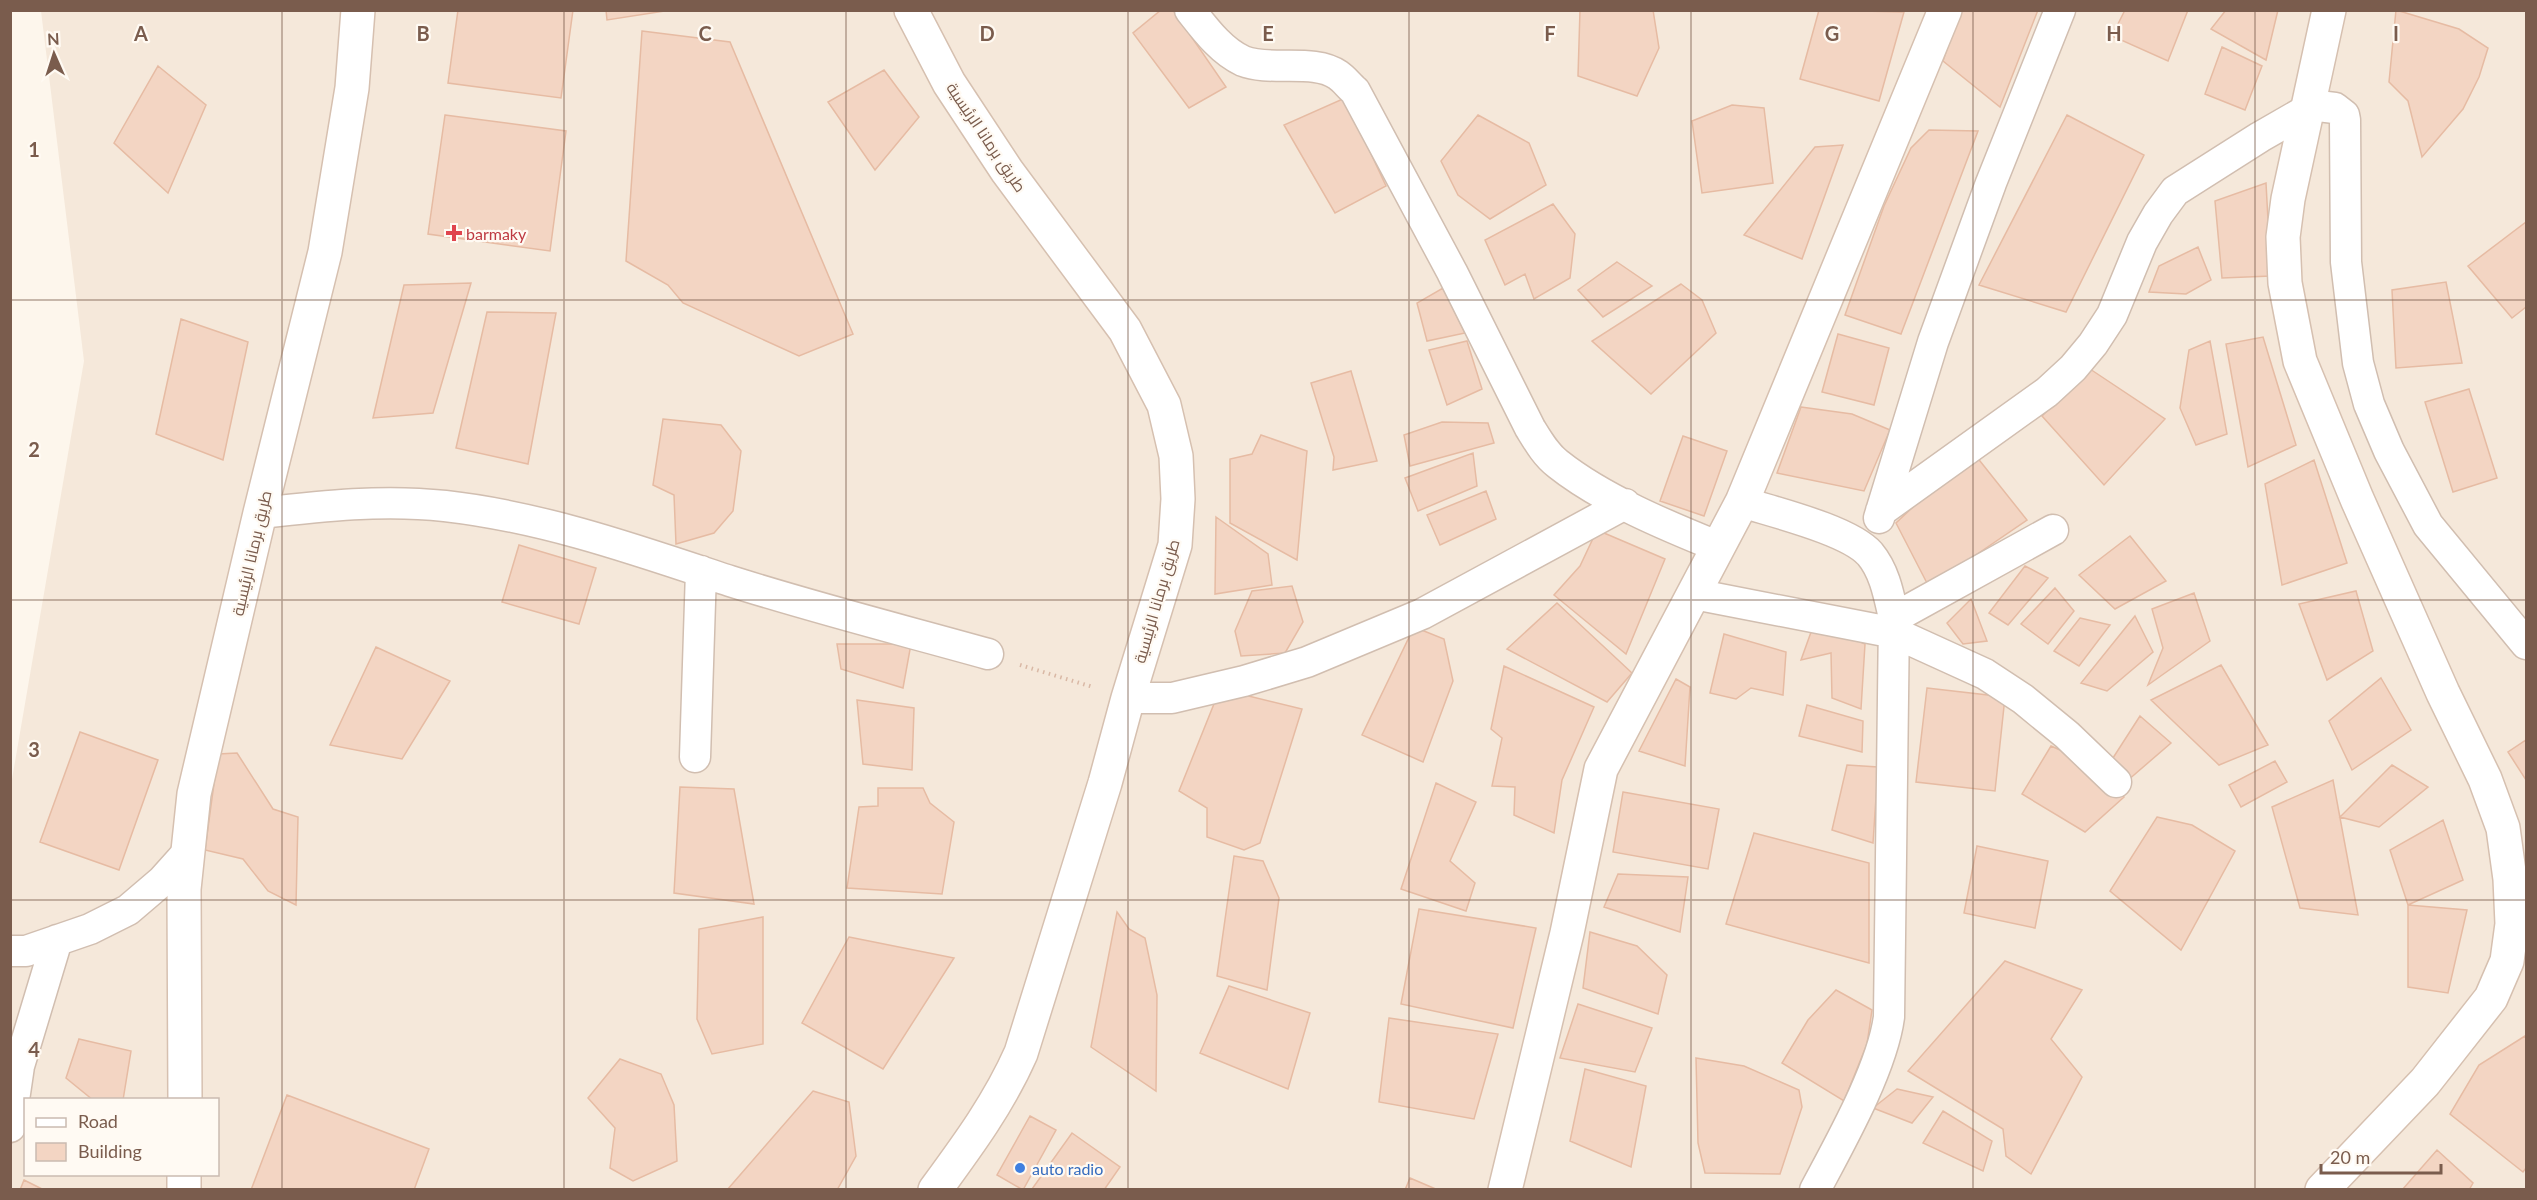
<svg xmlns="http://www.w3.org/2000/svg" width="2537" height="1200" font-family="Lato,Cairo,sans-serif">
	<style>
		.residential { fill: #f5e8da; fill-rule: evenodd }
		.building { fill: #f3d5c3; stroke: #e6bba3; stroke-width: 1.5 }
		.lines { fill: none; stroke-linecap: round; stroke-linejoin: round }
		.street-casing { stroke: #d1beb0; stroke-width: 33 }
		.secondary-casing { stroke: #d6c0b0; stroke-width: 36 }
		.path { stroke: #d9b8a5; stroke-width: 4; stroke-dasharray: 1.5 4.5; stroke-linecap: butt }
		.street { stroke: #fff; stroke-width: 30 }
		.secondary { stroke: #fff; stroke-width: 33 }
		.grid { fill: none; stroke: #7a5c4d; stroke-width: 1.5; stroke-opacity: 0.55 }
		.health-dot { fill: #e0444e; stroke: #fffaf3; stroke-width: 2 }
		.shop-dot { fill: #3f7fe0; stroke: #fffaf3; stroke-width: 2 }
		.labels { text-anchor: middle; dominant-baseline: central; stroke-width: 4.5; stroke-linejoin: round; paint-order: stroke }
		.street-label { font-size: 16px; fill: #7a5c4d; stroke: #fffaf3 }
		.health-label { font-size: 16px; fill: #be3a42; stroke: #fffaf3; text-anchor: start }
		.shop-label { font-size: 16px; fill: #366cbe; stroke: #fffaf3; text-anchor: start }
		.grid-label { font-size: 20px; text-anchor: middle; font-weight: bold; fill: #7a5c4d; stroke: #fffaf3; stroke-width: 4.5; stroke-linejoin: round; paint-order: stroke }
	</style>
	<rect width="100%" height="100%" fill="#fdf6ec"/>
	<!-- residential -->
	<path class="residential" d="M 41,11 L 2526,11 L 2526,1189 L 11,1190 L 11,785 L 84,361 ZM 26,1100 L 218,1100 L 218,1174 L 26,1174 Z"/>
	<!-- building -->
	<path class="building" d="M 458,10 L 573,10 L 561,98 L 448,83 Z
		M 606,10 L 671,10 L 607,20 Z
		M 1161,10 L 1173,10 L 1226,87 L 1189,108 L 1133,33 Z
		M 1580,10 L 1653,10 L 1659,48 L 1637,96 L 1578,76 Z
		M 1819,10 L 1904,12 L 1879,101 L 1800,79 Z
		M 1960,10 L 2038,10 L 2000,107 L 1943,61 Z
		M 2125,10 L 2188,10 L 2168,61 L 2112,36 Z
		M 2226,10 L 2278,10 L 2266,60 L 2211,29 Z
		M 2396,10 L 2459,29 L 2488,48 L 2479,77 L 2463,109 L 2422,157 L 2408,101 L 2389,82 Z
		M 642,31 L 730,42 L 853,334 L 799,356 L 683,303 L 668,285 L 626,261 Z
		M 2222,47 L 2262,66 L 2245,110 L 2205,94 Z
		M 158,66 L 206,105 L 168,193 L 114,143 Z
		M 884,70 L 919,117 L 875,170 L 828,102 Z
		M 1345,98 L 1386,186 L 1335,213 L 1284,125 Z
		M 1732,105 L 1764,108 L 1773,183 L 1702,193 L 1692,121 Z
		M 445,115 L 566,131 L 550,251 L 428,234 Z
		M 1478,115 L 1529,143 L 1546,185 L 1490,219 L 1458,195 L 1441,161 Z
		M 2067,115 L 2144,155 L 2066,312 L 1979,285 Z
		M 1929,130 L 1978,131 L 1901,334 L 1845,315 L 1884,206 L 1911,148 Z
		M 1843,145 L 1802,259 L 1744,235 L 1815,147 Z
		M 2266,183 L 2271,276 L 2222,278 L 2215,201 Z
		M 1553,204 L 1575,234 L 1570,278 L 1534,299 L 1525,274 L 1505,285 L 1485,240 Z
		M 2526,222 L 2526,307 L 2512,318 L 2468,266 Z
		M 2198,247 L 2211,280 L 2186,294 L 2149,292 L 2159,266 Z
		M 1617,262 L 1652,286 L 1603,317 L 1578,290 Z
		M 2446,282 L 2462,363 L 2396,368 L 2392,290 Z
		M 471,283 L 433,413 L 373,418 L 404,285 Z
		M 1681,284 L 1702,300 L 1716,333 L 1651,394 L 1592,341 Z
		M 1443,288 L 1465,333 L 1427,341 L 1417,303 Z
		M 487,312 L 556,313 L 528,464 L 456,448 Z
		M 181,319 L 248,342 L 223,460 L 156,434 Z
		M 1838,334 L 1889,348 L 1874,405 L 1822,392 Z
		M 2263,337 L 2296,445 L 2248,467 L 2226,344 Z
		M 1467,341 L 1482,389 L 1447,405 L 1429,350 Z
		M 2210,341 L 2227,434 L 2196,445 L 2180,408 L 2189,350 Z
		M 2090,369 L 2165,419 L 2104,485 L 2042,416 Z
		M 1351,371 L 1377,461 L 1333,470 L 1334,457 L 1311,383 Z
		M 2469,389 L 2497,478 L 2453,492 L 2425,402 Z
		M 1801,407 L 1852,414 L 1890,430 L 1864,491 L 1777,473 Z
		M 663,419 L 721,425 L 741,451 L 733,511 L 714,533 L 676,544 L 674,495 L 653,485 Z
		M 1442,422 L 1488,423 L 1494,443 L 1410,466 L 1404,435 Z
		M 1261,435 L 1307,451 L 1297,560 L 1230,523 L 1230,459 L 1252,454 Z
		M 1683,436 L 1727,451 L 1704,516 L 1660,501 Z
		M 1972,451 L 2027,520 L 1929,587 L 1896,523 Z
		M 1473,453 L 1477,486 L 1418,511 L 1405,478 Z
		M 2314,460 L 2347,563 L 2282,585 L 2265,484 Z
		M 1486,491 L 1496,519 L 1440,545 L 1427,515 Z
		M 1216,517 L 1268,554 L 1272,585 L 1215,594 Z
		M 1597,530 L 1665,559 L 1626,654 L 1554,595 L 1580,566 Z
		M 2130,536 L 2166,581 L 2115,609 L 2079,575 Z
		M 519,545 L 596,568 L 579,624 L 502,602 Z
		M 2025,566 L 2048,578 L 2008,625 L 1989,613 Z
		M 1292,586 L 1303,622 L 1285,653 L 1241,656 L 1235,631 L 1252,591 Z
		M 2055,588 L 2074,611 L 2048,644 L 2021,624 Z
		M 2356,591 L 2373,651 L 2327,680 L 2299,604 Z
		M 2194,593 L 2210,641 L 2148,685 L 2163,648 L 2152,609 Z
		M 1971,599 L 1987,641 L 1963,644 L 1947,623 Z
		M 1557,603 L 1632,673 L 1607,702 L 1507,649 Z
		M 2135,616 L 2153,652 L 2107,691 L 2081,683 Z
		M 2080,618 L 2110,625 L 2079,666 L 2054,651 Z
		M 1815,621 L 1865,644 L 1861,709 L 1832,698 L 1831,653 L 1801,660 Z
		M 1414,627 L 1444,639 L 1453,681 L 1423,762 L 1362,735 Z
		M 1724,634 L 1786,652 L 1783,695 L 1751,688 L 1736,699 L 1710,693 Z
		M 837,644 L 911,644 L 903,688 L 841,669 Z
		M 376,647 L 450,681 L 402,759 L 330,745 Z
		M 2221,665 L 2268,745 L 2219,765 L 2151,700 Z
		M 1504,666 L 1594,707 L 1562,780 L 1554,833 L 1514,815 L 1515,787 L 1492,786 L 1502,738 L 1491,729 Z
		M 2381,678 L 2411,730 L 2352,770 L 2329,721 Z
		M 1676,679 L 1690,687 L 1685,766 L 1639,751 Z
		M 1927,688 L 2005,697 L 1995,791 L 1916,782 Z
		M 1220,689 L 1302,709 L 1260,843 L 1244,850 L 1207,837 L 1207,808 L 1179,791 Z
		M 857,700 L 914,708 L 912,770 L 863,764 Z
		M 1807,705 L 1863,721 L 1862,752 L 1799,736 Z
		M 2140,716 L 2171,743 L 2127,781 L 2111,761 Z
		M 80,732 L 158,760 L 119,870 L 40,842 Z
		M 2526,740 L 2526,780 L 2508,752 Z
		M 2051,746 L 2085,761 L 2124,797 L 2085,832 L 2022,794 Z
		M 237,753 L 273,809 L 298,817 L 296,905 L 268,891 L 243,859 L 205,850 L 218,754 Z
		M 2275,761 L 2287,782 L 2241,807 L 2229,785 Z
		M 1847,765 L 1878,767 L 1873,843 L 1832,830 Z
		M 2392,765 L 2428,787 L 2379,827 L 2340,817 Z
		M 2333,780 L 2358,915 L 2300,908 L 2272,807 Z
		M 1436,783 L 1476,802 L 1450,861 L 1475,883 L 1466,911 L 1401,889 Z
		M 680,787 L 734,789 L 754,904 L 674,893 Z
		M 878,788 L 923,788 L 930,803 L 954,822 L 942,894 L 847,888 L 859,807 L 878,806 Z
		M 1623,792 L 1719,809 L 1708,869 L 1613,852 Z
		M 2157,817 L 2192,825 L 2235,851 L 2181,950 L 2110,891 Z
		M 2443,820 L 2463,880 L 2408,905 L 2390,850 Z
		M 1754,833 L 1869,863 L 1869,963 L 1726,924 Z
		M 1977,846 L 2048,861 L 2035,928 L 1964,913 Z
		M 1234,856 L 1263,861 L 1279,898 L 1267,990 L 1217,976 Z
		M 1618,874 L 1688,877 L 1680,932 L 1604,907 Z
		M 2408,905 L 2467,910 L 2448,993 L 2408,987 Z
		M 1419,909 L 1536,928 L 1513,1028 L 1401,1004 Z
		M 1117,912 L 1129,929 L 1145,938 L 1157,995 L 1156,1091 L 1091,1047 Z
		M 763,917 L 763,1044 L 712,1054 L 697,1019 L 699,929 Z
		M 1590,932 L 1637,946 L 1667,975 L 1658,1014 L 1583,988 Z
		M 849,937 L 954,958 L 883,1069 L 802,1023 Z
		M 2005,961 L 2082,990 L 2051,1039 L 2082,1077 L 2031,1174 L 2006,1156 L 2003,1129 L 1908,1071 Z
		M 1229,986 L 1310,1013 L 1288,1089 L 1200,1053 Z
		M 1836,990 L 1872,1010 L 1867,1044 L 1844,1101 L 1782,1063 L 1808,1020 Z
		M 1578,1004 L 1652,1028 L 1635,1072 L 1560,1058 Z
		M 1389,1018 L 1498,1034 L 1474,1119 L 1379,1102 Z
		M 2525,1036 L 2526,1039 L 2526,1168 L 2523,1172 L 2450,1114 L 2479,1065 Z
		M 79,1039 L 131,1051 L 123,1100 L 93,1100 L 66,1078 Z
		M 1696,1058 L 1744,1066 L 1799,1090 L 1802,1107 L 1780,1174 L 1705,1173 L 1698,1143 Z
		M 620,1059 L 661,1074 L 674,1105 L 677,1161 L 633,1181 L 610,1168 L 615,1128 L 588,1098 Z
		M 1585,1069 L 1646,1086 L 1631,1167 L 1570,1141 Z
		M 1897,1089 L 1933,1097 L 1912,1123 L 1873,1108 Z
		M 813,1091 L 849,1102 L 856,1156 L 837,1190 L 727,1190 Z
		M 287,1095 L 429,1149 L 414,1190 L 251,1190 Z
		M 1943,1111 L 1992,1141 L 1983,1171 L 1923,1143 Z
		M 1030,1116 L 1056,1130 L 1023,1190 L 997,1175 Z
		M 1072,1133 L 1120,1167 L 1104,1190 L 1032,1189 Z
		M 2437,1150 L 2473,1183 L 2469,1190 L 2402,1190 Z
		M 1410,1178 L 1438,1190 L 1405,1190 Z
		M 24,1180 L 44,1190 L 20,1190 Z"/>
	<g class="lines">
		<defs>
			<path id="street" d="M 1190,10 C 1205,29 1221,51 1243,61 C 1271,72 1314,58 1338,75 C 1344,79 1349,86 1355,91 L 1452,272 L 1530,428 C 1538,441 1546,455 1558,464 C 1602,499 1667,526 1719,547
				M 1742,502 C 1773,512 1849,530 1870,554 C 1885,572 1889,596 1894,618 L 1889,1017 C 1882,1069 1840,1143 1815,1190
				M 1881,511 L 2047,392 L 2073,368 L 2093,344 L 2112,315 L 2142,242 L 2158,214 L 2175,191 L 2260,137 L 2307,110 L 2318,106 L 2335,108 L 2344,115 L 2345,120 L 2346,262 L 2358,363 L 2369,404 L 2389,451 L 2428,525 L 2526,644
				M 260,513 C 322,506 383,499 445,506 C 543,517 637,550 730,581 C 815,608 902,630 988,654
				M 1879,518 L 1933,342 L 1991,183 L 2060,10
				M 1694,594 L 1895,633 L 1985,674 L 2023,699 L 2067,735 L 2116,782
				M 1894,618 L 2053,530
				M 1128,698 L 1172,698 L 1244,681 L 1307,662 L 1422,614 L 1625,504
				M 695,757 L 701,571
				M 10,951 L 26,951 L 90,929 L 128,910 L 162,881 L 188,852
				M 10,1127 L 19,1066 L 57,940"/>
			<path id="secondary" d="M 911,10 L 949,83 L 1007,171 L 1125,330 L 1164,405 L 1176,456 L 1178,499 L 1175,545 L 1128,698 L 1105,783 L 1021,1053 C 999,1103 968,1145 935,1190
				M 185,1100 L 184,889 L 194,794 L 260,513 L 325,252 L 352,88 L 358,10
				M 184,1190 L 184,1174
				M 1505,1190 L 1567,933 L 1601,769 L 1742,502 L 1945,10
				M 2322,1190 L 2425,1082 L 2491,998 L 2507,961 L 2512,924 L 2510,879 L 2503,828 L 2485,779 L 2443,693 L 2357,499 L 2300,361 L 2285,283 L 2283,237 L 2288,199 L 2329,10"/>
		</defs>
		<!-- street casing -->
		<use href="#street" class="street-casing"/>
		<!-- secondary casing -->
		<use href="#secondary" class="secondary-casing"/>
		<!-- path -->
		<path class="path" d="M 1020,665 L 1093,687"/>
		<!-- street -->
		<use href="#street" class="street"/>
		<!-- secondary -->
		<use href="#secondary" class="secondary"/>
	</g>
	<!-- grid -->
	<path class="grid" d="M 282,10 L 282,1190M 564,10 L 564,1190M 846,10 L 846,1190M 1128,10 L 1128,1190M 1409,10 L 1409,1190M 1691,10 L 1691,1190M 1973,10 L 1973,1190M 2255,10 L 2255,1190M 10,300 L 2526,300M 10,600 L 2526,600M 10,900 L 2526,900"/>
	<!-- markers -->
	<path class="health-dot" d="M451 224h6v6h6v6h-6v6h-6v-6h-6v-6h6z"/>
	<circle class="shop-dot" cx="1020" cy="1168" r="6"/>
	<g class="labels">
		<!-- street labels -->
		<g class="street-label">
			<text transform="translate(987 137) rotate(56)">طريق برمانا الرئيسية</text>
			<text transform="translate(251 553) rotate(-77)">طريق برمانا الرئيسية</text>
			<text transform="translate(1156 601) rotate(-74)">طريق برمانا الرئيسية</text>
		</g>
		<!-- health labels -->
		<g class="health-label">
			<text x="466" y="233">barmaky</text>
		</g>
		<!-- shop labels -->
		<g class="shop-label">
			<text x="1032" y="1168">auto radio</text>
		</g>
	</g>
	<g class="grid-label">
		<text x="141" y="41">A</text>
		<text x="423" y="41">B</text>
		<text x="705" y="41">C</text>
		<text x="987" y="41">D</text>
		<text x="1268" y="41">E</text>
		<text x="1550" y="41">F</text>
		<text x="1832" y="41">G</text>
		<text x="2114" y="41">H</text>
		<text x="2396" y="41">I</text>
		<text x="34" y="157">1</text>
		<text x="34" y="457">2</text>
		<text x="34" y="757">3</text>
		<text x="34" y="1057">4</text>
	</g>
	<!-- border -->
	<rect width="2537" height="1200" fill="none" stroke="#7a5c4d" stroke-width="24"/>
	<!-- legend -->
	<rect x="24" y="1098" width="195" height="78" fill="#fffaf3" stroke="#cabbb1" stroke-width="1.5"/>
	<rect x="36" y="1118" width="30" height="9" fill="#ffffff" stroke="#cabbb1" stroke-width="1.5"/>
	<text x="78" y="1128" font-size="18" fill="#7a5c4d">Road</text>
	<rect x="36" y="1143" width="30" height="18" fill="#f3d5c3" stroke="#cabbb1" stroke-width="1.5"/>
	<text x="78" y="1158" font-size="18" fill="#7a5c4d">Building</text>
	<!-- north arrow -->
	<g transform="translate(54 54) rotate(357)" stroke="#fffaf3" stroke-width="4.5" paint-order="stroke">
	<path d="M0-4.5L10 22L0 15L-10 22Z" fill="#7a5c4d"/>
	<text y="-9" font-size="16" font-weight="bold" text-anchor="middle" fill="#7a5c4d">N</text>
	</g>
	<!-- scale -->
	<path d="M2321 1164v9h120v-9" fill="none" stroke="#7a5c4d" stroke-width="3"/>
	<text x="2330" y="1164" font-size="18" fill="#7a5c4d" stroke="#fffaf3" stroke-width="4.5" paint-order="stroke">20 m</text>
</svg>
